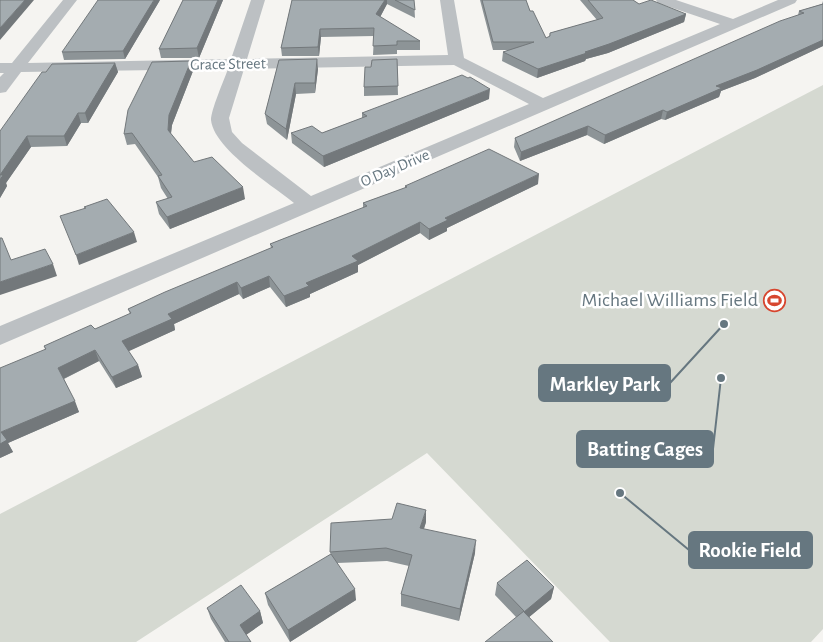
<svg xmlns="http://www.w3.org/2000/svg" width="823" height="642" font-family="'Alegreya Sans',sans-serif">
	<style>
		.green { fill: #d5d9d1 }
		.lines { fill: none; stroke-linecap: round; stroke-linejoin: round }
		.minor { fill: #bcc0c3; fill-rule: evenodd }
		.wall { fill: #8d9497 }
		.shaded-wall { fill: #73787b }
		.building { fill: #a4acb0; stroke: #73787b }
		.labels { text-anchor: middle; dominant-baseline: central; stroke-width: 5; stroke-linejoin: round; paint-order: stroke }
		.far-street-label { font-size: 16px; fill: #667780; stroke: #fff }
		.poi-label { font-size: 20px; fill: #667780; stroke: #fff; text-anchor: end }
		.leader { fill: none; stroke: #667780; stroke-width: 2 }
		.callout-dot { fill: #667780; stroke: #fff; stroke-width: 2 }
		.callout { fill: #667780; stroke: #667780; stroke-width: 2 }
		.callout-label { font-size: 21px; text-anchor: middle; font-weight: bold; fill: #fff }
	</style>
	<rect width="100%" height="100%" fill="#f5f4f1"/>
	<!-- green -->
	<path class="green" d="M 823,85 L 823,629 L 811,642 L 610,642 L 427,453 L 136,642 L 0,642 L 0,514 Z"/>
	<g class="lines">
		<!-- minor -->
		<path class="minor" d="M 63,0 L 77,0 L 28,63 L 231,59 L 251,0 L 265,0 L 247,59 L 448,55 L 440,0 L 454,0 L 464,58 L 543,98 L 720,24 L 658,3 L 656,0 L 676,0 L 733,19 L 778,0 L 797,0 L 795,3 L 0,345 L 0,326 L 294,203 C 272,185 214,149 211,120 C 211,110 224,80 228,69 L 21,72 L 6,92 L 0,93 L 0,77 L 4,73 L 0,73 L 0,63 L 12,63 ZM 454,65 L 529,104 L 311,196 L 242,143 L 232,132 L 229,118 L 244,69 Z"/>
	</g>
	<!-- wall -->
	<path class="wall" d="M 160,0 L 125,59 L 64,60 L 62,52 Z
		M 183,0 L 223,0 L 199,58 L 161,58 L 159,49 Z
		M 292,0 L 414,0 L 415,18 L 387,4 L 380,17 L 420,41 L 420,50 L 397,50 L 397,54 L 373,55 L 374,36 L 321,37 L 319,56 L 282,56 L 281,48 Z
		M 480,0 L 526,0 L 530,11 L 546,38 L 549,37 L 550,33 L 597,20 L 580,0 L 633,0 L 639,4 L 686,14 L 684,22 L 608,53 L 586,59 L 585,61 L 537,78 L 502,61 L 503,52 L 509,50 L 493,50 Z
		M 823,1 L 823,46 L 755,78 L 721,91 L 719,97 L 665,120 L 661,119 L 604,144 L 587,135 L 520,161 L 514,147 L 515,138 L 798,15 L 799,11 L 822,4 Z
		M 397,59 L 398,95 L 364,96 L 364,87 L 371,67 Z
		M 279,60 L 318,69 L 315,93 L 296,94 L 287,140 L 267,124 L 265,114 Z
		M 191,61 L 193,71 L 172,125 L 171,134 L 194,162 L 245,199 L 170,229 L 159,214 L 156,202 L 168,199 L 161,188 L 158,177 L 135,144 L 127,145 L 124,134 Z
		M 115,63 L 118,72 L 88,123 L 81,123 L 67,146 L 31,147 L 6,183 L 7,186 L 0,198 L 0,131 Z
		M 489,99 L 324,167 L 292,143 L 291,133 L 322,133 L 362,118 L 362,113 Z
		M 538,184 L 447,228 L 447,231 L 429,240 L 420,233 L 358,265 L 358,272 L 310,294 L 310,297 L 286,307 L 270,287 L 243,299 L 239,294 L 174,324 L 175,330 L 128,351 L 138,365 L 142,377 L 116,388 L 99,361 L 64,379 L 79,412 L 8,443 L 13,452 L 0,458 L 45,349 L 44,346 L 95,329 L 130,314 L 128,309 L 271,248 L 270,244 L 363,208 L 363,203 L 405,188 L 405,186 Z
		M 426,522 L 424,529 L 475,553 L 459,621 L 401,606 L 401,594 L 409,566 L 387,561 L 337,563 L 356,600 L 290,642 L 268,605 L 265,593 L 331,555 L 330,552 Z
		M 497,583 L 554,587 L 551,599 L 529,617 L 516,617 L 495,595 Z
		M 207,608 L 260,611 L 263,623 L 246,635 L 251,642 L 225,642 L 211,619 Z"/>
	<!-- shaded-wall -->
	<path class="shaded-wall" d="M 25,0 L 34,0 L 0,40 L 0,28 Z
		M 154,0 L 160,0 L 125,59 L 123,51 Z
		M 218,0 L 223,0 L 199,58 L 197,48 Z
		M 385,0 L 387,0 L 387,4 L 377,23 L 376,14 Z
		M 686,14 L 684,22 L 608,53 L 586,59 L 585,61 L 537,78 L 538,69 Z
		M 320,29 L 321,37 L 319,56 L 318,47 Z
		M 823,40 L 823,46 L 755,78 L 721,91 L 719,97 L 665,120 L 667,112 L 716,86 Z
		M 317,59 L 318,69 L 315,93 L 315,83 Z
		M 191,61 L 193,71 L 172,125 L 170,140 L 168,130 L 169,115 Z
		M 115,63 L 118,72 L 88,123 L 85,113 Z
		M 295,83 L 296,94 L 287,140 L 286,129 Z
		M 490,89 L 489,99 L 324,167 L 323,156 Z
		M 663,110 L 661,119 L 604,144 L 605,135 Z
		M 78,113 L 81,123 L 67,146 L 64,136 Z
		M 588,126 L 587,135 L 520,161 L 521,152 Z
		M 27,136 L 31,147 L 6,183 L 7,186 L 0,198 L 0,175 Z
		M 539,174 L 538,184 L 447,228 L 447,231 L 429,240 L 429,229 L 445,218 Z
		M 243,187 L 245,199 L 170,229 L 167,217 Z
		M 420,222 L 420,233 L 358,265 L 358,272 L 310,294 L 310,297 L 286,307 L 284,296 L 352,256 Z
		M 134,232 L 137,242 L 79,265 L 76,255 Z
		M 53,264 L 57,276 L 0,295 L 0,282 Z
		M 269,276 L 270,287 L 243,299 L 241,288 Z
		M 237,282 L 239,294 L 174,324 L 175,330 L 125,353 L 122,341 L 168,314 Z
		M 95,350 L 99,361 L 63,379 L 58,368 Z
		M 138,365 L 142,377 L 116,388 L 112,377 Z
		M 75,401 L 79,412 L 8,443 L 13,452 L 0,458 L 0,444 L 1,432 Z
		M 426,510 L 426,522 L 420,540 L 420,528 Z
		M 476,540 L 475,553 L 459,621 L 460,609 Z
		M 554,587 L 551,599 L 522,623 L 524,612 Z
		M 355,589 L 356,600 L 290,642 L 288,630 Z
		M 260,611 L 263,623 L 243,637 L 240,625 Z"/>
	<!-- building -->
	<path class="building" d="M 0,0 L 25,0 L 0,28 Z
		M 98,0 L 154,0 L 123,51 L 62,52 Z
		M 183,0 L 218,0 L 197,48 L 159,49 Z
		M 292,0 L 385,0 L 376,14 L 420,41 L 397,41 L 397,45 L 373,46 L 374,28 L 320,29 L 318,47 L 281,48 Z
		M 395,0 L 414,0 L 415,10 Z
		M 482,0 L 526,0 L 530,11 L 533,11 L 546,38 L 550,36 L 550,33 L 603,18 L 588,0 L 633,0 L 639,4 L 651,0 L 686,14 L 609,44 L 585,52 L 587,53 L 538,69 L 503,52 L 534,42 L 493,42 Z
		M 823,4 L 823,40 L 757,70 L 716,86 L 722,88 L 667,112 L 663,110 L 605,135 L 588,126 L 521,152 L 515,138 L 780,21 L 804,13 L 799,11 Z
		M 317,59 L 315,83 L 295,83 L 286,129 L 265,114 L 279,60 Z
		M 397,59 L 398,86 L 364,87 L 365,67 L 371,67 L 372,60 Z
		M 191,61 L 169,115 L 168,130 L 194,162 L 212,157 L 243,187 L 167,217 L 156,202 L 172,197 L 158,176 L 162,175 L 132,133 L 124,134 L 128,110 L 152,62 Z
		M 115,63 L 85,113 L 78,113 L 64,136 L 27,136 L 0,175 L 3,175 L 0,180 L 0,131 L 42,72 L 46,72 L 52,64 Z
		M 462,75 L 468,78 L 470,77 L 490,89 L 323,156 L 291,133 L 312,126 L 322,133 L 367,116 L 362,113 Z
		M 489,149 L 539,174 L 445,218 L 448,220 L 429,229 L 420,222 L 352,256 L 358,261 L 306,283 L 309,286 L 284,296 L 269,276 L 241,288 L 237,282 L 168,314 L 172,319 L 122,341 L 138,365 L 112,377 L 95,350 L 58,368 L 75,401 L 1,432 L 7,440 L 0,444 L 0,368 L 46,349 L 44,346 L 91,325 L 95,329 L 131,313 L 128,309 L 165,292 L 273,247 L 270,244 L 367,206 L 363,203 L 407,187 L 405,186 Z
		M 107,199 L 134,232 L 76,255 L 60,216 L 86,208 L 84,207 Z
		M 0,238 L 2,238 L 11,260 L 45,249 L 53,264 L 0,282 Z
		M 397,503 L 426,510 L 420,528 L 476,540 L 460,609 L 401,594 L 412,555 L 386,548 L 330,552 L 331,523 L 392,519 Z
		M 331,554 L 355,589 L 288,630 L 265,593 Z
		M 527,560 L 554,587 L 524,612 L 553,642 L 485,642 L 524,611 L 497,583 Z
		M 241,585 L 260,611 L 240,625 L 251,642 L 229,642 L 207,608 Z"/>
	<!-- icons -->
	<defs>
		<symbol id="stadium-ring" viewBox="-11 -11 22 22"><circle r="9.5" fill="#fff" stroke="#d7462f" stroke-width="1.5"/><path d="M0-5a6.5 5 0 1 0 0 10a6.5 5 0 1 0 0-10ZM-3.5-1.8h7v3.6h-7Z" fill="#d7462f"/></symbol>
	</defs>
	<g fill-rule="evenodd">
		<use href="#stadium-ring" x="762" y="288" width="25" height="25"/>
	</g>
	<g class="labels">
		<!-- far-street labels -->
		<g class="far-street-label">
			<text transform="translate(228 64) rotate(-1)">Grace Street</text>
			<text transform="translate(395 168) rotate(-23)">O Day Drive</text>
		</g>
		<!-- poi labels -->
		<g class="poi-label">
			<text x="758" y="300">Michael Williams Field</text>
		</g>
	</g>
	<!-- callouts -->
	<path class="leader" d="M724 324L670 383M721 378L713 449M620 493L689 550"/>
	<g class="callout-dot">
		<circle cx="724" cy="324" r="5"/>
		<circle cx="721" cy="378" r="5"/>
		<circle cx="620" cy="493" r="5"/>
	</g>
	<g class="callout">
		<rect x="539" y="365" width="131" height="36" rx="5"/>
		<rect x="577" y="431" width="136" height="36" rx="5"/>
		<rect x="689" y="532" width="123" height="36" rx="5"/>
	</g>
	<g class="callout-label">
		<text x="605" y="391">Markley Park</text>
		<text x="645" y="456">Batting Cages</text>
		<text x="750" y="557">Rookie Field</text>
	</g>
</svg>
